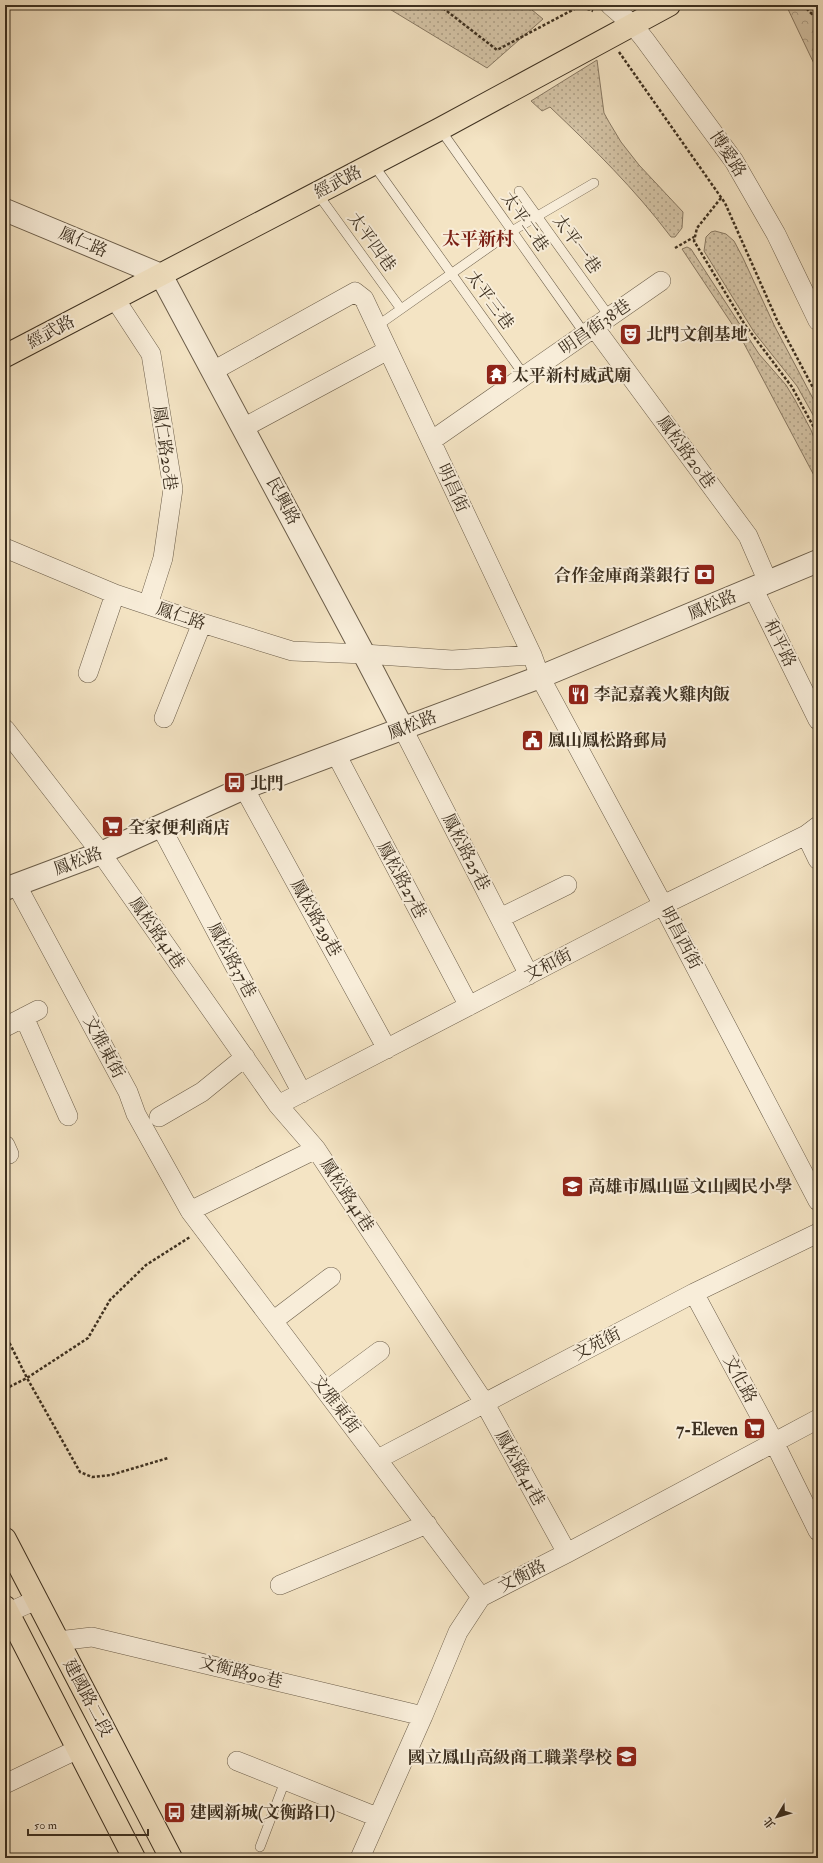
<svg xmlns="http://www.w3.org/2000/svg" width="823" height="1863" font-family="'IM FELL Double Pica','Noto Serif TC',serif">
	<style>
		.grass { fill: url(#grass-dots); stroke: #897a64 }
		.park { fill: url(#park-crowns); stroke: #897a64 }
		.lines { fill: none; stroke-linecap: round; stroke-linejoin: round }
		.service-casing { stroke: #6b5d49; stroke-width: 10 }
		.minor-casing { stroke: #6b5d49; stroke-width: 20 }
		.tertiary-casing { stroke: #6b5d49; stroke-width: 24 }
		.primary-casing { stroke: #3d3020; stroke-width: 24 }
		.path { stroke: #3d3020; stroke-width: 2.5; stroke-dasharray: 3 2; stroke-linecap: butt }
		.service { stroke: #f8edd9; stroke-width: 9 }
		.minor { stroke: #f8edd9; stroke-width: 19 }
		.tertiary { stroke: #f8edd9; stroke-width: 22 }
		.primary { stroke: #f4e4c4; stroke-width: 22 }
		.labels { text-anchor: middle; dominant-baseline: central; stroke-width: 4; stroke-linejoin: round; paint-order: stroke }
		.street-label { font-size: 17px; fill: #3d3020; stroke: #f8edd9 }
		.poi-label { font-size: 17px; font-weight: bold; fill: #3d3020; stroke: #f8edd9; text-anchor: start }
		.neighbourhood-label { font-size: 18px; font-weight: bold; fill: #7a1f14; stroke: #f8edd9 }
	</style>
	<defs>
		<pattern id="grass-dots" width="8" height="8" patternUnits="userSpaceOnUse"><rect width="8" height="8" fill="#d5c5a8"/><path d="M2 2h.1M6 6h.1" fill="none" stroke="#aea088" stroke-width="1.8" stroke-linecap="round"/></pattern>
		<pattern id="park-crowns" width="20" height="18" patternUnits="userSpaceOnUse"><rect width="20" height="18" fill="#d5c5a8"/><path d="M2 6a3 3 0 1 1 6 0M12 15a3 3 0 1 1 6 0" fill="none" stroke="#aea088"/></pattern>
	</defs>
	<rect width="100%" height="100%" fill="#f4e4c4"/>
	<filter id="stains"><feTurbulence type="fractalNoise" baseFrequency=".005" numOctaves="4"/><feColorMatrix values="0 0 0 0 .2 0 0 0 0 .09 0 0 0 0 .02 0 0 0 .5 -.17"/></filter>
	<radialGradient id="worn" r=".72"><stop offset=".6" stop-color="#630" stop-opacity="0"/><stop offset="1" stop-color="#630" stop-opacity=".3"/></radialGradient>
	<!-- grass -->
	<path class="grass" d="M 383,5 L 526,5 L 543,19 L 487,68 Z
		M 597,60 L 604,113 L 609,122 L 621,142 L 639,165 L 683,212 L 682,228 L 675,237 L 671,237 C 634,188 594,149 550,107 L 542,111 L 531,101 Z
		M 715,231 L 726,234 L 734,241 L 743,258 L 775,327 L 818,408 L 818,424 L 797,386 L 754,332 L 704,251 L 706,237 L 711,232 Z
		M 687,247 L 691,249 L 759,354 L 786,385 L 795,400 L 811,430 L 818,448 L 818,483 L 740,336 L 682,249 Z"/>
	<!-- park -->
	<path class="park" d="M 786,5 L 818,5 L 818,72 Z"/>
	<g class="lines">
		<defs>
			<path id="service" d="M 440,129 L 585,334
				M 373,164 L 524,375
				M 519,191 L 609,316
				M 317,193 L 401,309
				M 377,326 L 512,231 L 594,183
				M 260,1847 L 285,1781"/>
			<path id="minor" d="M 610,5 L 633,25 L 645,40 L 734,161 L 776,234 L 818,321
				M 115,299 L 151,354 L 173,489 L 163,558 L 148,605
				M 594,327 L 748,536 L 768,582
				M 213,371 L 355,292 L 364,299 L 532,655 L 540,677 L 663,905 L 818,1201
				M 243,428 L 388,350
				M 431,441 L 661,281
				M 5,548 L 115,594 L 202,623 L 292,651 L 364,654 L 452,660 L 532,655
				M 753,588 L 818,720
				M 88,673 L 115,594
				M 164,718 L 202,623
				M 5,729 L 101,853 L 278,1105 L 316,1149 L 484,1402 L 567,1553
				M 403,729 L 529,975
				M 336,754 L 469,1006
				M 244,788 L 387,1049
				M 161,827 L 302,1093
				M 806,835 L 818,860
				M 16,884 L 128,1092 L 136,1114 L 190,1211 L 316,1149
				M 500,918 L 567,885
				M 24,1017 L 68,1116
				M 5,1027 L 38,1010
				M 278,1105 L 663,905 L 806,835 L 818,826
				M 159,1117 L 202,1092 L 245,1057
				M 5,1145 L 9,1154
				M 190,1211 L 481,1597
				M 694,1293 L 774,1442 L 818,1531
				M 273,1321 L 331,1277
				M 326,1391 L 380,1351
				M 378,1459 L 694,1293 L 818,1233
				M 280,1585 L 427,1524
				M 5,1614 L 36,1600
				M 58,1641 L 92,1637 L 423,1716
				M 237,1761 L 377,1817
				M 5,1784 L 78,1749
				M 360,1858 L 423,1716 L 458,1632 L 481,1597 L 567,1553 L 818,1419"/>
			<path id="tertiary" d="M 5,210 L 161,275 L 364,654 L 403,729
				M 5,889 L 101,853 L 244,788 L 540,677 L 818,561"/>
			<path id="primary" d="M 5,356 L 440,129 L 669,5
				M 5,1539 L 171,1858
				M 5,1607 L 134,1858"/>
		</defs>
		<!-- service casing -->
		<use href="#service" class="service-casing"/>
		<!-- minor casing -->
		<use href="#minor" class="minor-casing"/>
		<!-- tertiary casing -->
		<use href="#tertiary" class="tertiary-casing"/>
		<!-- primary casing -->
		<use href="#primary" class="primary-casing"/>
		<!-- path -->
		<path class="path" d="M 439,5 L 497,50 L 580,6 L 593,11
			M 803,5 L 812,14 L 818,11
			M 619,52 L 725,203 L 777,320 L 818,397
			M 721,198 L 697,228 L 694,241 L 745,325 L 792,387 L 818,435
			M 675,248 L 694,237
			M 5,1334 L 27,1378 L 80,1472 L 92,1477 L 111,1475 L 168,1458
			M 5,1389 L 27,1378 L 88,1338 L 110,1300 L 146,1265 L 190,1237"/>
		<!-- service -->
		<use href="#service" class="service"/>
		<!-- minor -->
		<use href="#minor" class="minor"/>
		<!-- tertiary -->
		<use href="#tertiary" class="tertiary"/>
		<!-- primary -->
		<use href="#primary" class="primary"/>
	</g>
	<!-- icons -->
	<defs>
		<symbol id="theatre-square" viewBox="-11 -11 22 22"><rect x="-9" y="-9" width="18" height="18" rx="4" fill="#8f2418" stroke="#f8edd9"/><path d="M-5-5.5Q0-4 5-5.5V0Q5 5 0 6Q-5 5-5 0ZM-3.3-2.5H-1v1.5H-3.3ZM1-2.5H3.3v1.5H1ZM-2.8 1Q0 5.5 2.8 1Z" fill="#fff"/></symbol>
		<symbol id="temple-square" viewBox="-11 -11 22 22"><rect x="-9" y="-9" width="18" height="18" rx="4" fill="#8f2418" stroke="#f8edd9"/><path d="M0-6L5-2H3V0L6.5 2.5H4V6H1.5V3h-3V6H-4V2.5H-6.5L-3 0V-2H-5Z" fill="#fff"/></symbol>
		<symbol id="bank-square" viewBox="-11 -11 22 22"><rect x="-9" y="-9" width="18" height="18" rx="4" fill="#8f2418" stroke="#f8edd9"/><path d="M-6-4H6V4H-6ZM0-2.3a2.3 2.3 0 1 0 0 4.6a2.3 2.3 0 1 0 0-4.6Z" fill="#fff"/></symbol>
		<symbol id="restaurant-square" viewBox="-11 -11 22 22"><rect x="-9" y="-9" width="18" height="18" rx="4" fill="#8f2418" stroke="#f8edd9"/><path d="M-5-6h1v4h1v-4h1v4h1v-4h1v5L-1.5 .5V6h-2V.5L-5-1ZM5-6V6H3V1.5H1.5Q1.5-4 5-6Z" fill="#fff"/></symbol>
		<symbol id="civic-square" viewBox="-11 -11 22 22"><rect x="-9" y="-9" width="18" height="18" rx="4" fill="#8f2418" stroke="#f8edd9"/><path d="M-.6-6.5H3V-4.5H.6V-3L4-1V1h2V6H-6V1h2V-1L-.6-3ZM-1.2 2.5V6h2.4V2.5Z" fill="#fff"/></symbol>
		<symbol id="bus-square" viewBox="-11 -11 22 22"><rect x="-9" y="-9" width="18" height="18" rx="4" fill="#8f2418" stroke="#f8edd9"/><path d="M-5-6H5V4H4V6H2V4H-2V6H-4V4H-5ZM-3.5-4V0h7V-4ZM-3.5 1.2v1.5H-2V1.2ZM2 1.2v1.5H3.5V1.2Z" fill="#fff"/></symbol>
		<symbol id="supermarket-square" viewBox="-11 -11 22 22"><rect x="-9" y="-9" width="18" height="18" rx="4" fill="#8f2418" stroke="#f8edd9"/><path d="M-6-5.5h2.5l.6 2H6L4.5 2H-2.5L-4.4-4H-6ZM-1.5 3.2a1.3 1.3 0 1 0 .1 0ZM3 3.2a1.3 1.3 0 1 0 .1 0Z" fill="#fff"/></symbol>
		<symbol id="school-square" viewBox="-11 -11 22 22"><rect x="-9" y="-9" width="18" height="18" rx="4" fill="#8f2418" stroke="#f8edd9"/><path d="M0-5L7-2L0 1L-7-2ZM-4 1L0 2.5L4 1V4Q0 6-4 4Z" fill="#fff"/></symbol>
	</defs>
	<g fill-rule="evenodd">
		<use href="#theatre-square" x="618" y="322" width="25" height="25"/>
		<use href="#temple-square" x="484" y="362" width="25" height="25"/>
		<use href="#bank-square" x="692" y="562" width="25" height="25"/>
		<use href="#restaurant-square" x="566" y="682" width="25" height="25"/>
		<use href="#civic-square" x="520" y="728" width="25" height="25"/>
		<use href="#bus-square" x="222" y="770" width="25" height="25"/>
		<use href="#supermarket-square" x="100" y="814" width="25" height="25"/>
		<use href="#school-square" x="560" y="1174" width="25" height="25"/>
		<use href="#supermarket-square" x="742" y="1416" width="25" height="25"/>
		<use href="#school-square" x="614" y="1744" width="25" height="25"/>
		<use href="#bus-square" x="162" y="1800" width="25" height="25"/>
	</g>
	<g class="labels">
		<!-- street labels -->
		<g class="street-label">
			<text transform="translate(728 154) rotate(57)">博愛路</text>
			<text transform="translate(338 182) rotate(-27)">經武路</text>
			<text transform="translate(525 222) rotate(55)">太平二巷</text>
			<text transform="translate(83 242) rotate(23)">鳳仁路</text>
			<text transform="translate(372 242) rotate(54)">太平四巷</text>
			<text transform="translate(577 244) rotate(54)">太平一巷</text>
			<text transform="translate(490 300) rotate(54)">太平三巷</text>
			<text transform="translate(595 327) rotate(-35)">明昌街38巷</text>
			<text transform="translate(51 332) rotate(-28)">經武路</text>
			<text transform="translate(165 448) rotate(82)">鳳仁路20巷</text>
			<text transform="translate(686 452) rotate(54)">鳳松路20巷</text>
			<text transform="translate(453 488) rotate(65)">明昌街</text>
			<text transform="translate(283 501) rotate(62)">民興路</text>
			<text transform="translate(712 605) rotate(-23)">鳳松路</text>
			<text transform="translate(181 616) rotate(19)">鳳仁路</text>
			<text transform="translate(780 643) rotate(64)">和平路</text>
			<text transform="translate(412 725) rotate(-21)">鳳松路</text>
			<text transform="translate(466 852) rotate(63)">鳳松路25巷</text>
			<text transform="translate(78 861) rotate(-20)">鳳松路</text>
			<text transform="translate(402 880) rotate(62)">鳳松路27巷</text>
			<text transform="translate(316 918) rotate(61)">鳳松路29巷</text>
			<text transform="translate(157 933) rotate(55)">鳳松路41巷</text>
			<text transform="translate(681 938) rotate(62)">明昌西街</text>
			<text transform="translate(232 960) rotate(62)">鳳松路37巷</text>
			<text transform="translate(548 965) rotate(-27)">文和街</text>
			<text transform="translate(104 1047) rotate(62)">文雅東街</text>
			<text transform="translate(347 1195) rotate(57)">鳳松路41巷</text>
			<text transform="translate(597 1344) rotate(-27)">文苑街</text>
			<text transform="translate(740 1379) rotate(62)">文化路</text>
			<text transform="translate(336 1404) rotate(53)">文雅東街</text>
			<text transform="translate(520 1468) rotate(61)">鳳松路41巷</text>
			<text transform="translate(522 1576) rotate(-27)">文衡路</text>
			<text transform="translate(241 1672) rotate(14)">文衡路90巷</text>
			<text transform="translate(88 1698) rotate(62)">建國路二段</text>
		</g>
		<!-- poi labels -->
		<g class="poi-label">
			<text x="646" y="334">北門文創基地</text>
			<text x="512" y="375">太平新村威武廟</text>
			<text x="690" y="575" text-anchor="end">合作金庫商業銀行</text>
			<text x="594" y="694">李記嘉義火雞肉飯</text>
			<text x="548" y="740">鳳山鳳松路郵局</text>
			<text x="250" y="783">北門</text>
			<text x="128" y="827">全家便利商店</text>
			<text x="588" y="1186">高雄市鳳山區文山國民小學</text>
			<text x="738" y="1429" text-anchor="end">7-Eleven</text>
			<text x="612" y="1757" text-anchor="end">國立鳳山高級商工職業學校</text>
			<text x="190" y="1812">建國新城(文衡路口)</text>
		</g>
		<!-- neighbourhood labels -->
		<g class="neighbourhood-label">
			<text x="478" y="239">太平新村</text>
		</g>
	</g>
	<!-- margin -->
	<rect width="823" height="1863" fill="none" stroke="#f4e4c4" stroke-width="20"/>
	<rect x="6" y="6" width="811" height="1851" fill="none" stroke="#3d3020" stroke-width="2"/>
	<rect x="10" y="10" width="803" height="1843" fill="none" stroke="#3d3020"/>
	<!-- north arrow -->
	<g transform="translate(777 1817) rotate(232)" stroke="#f8edd9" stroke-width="3" paint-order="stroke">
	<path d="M0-3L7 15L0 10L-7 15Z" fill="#3d3020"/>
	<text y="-6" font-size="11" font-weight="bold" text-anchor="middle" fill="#3d3020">北</text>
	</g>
	<!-- scale -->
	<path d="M28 1829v6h120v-6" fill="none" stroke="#3d3020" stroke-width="2"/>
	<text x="34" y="1829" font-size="12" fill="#3d3020" stroke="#f8edd9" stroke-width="3" paint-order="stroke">50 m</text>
	<rect width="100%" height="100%" filter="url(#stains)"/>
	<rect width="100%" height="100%" fill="url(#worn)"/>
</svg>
